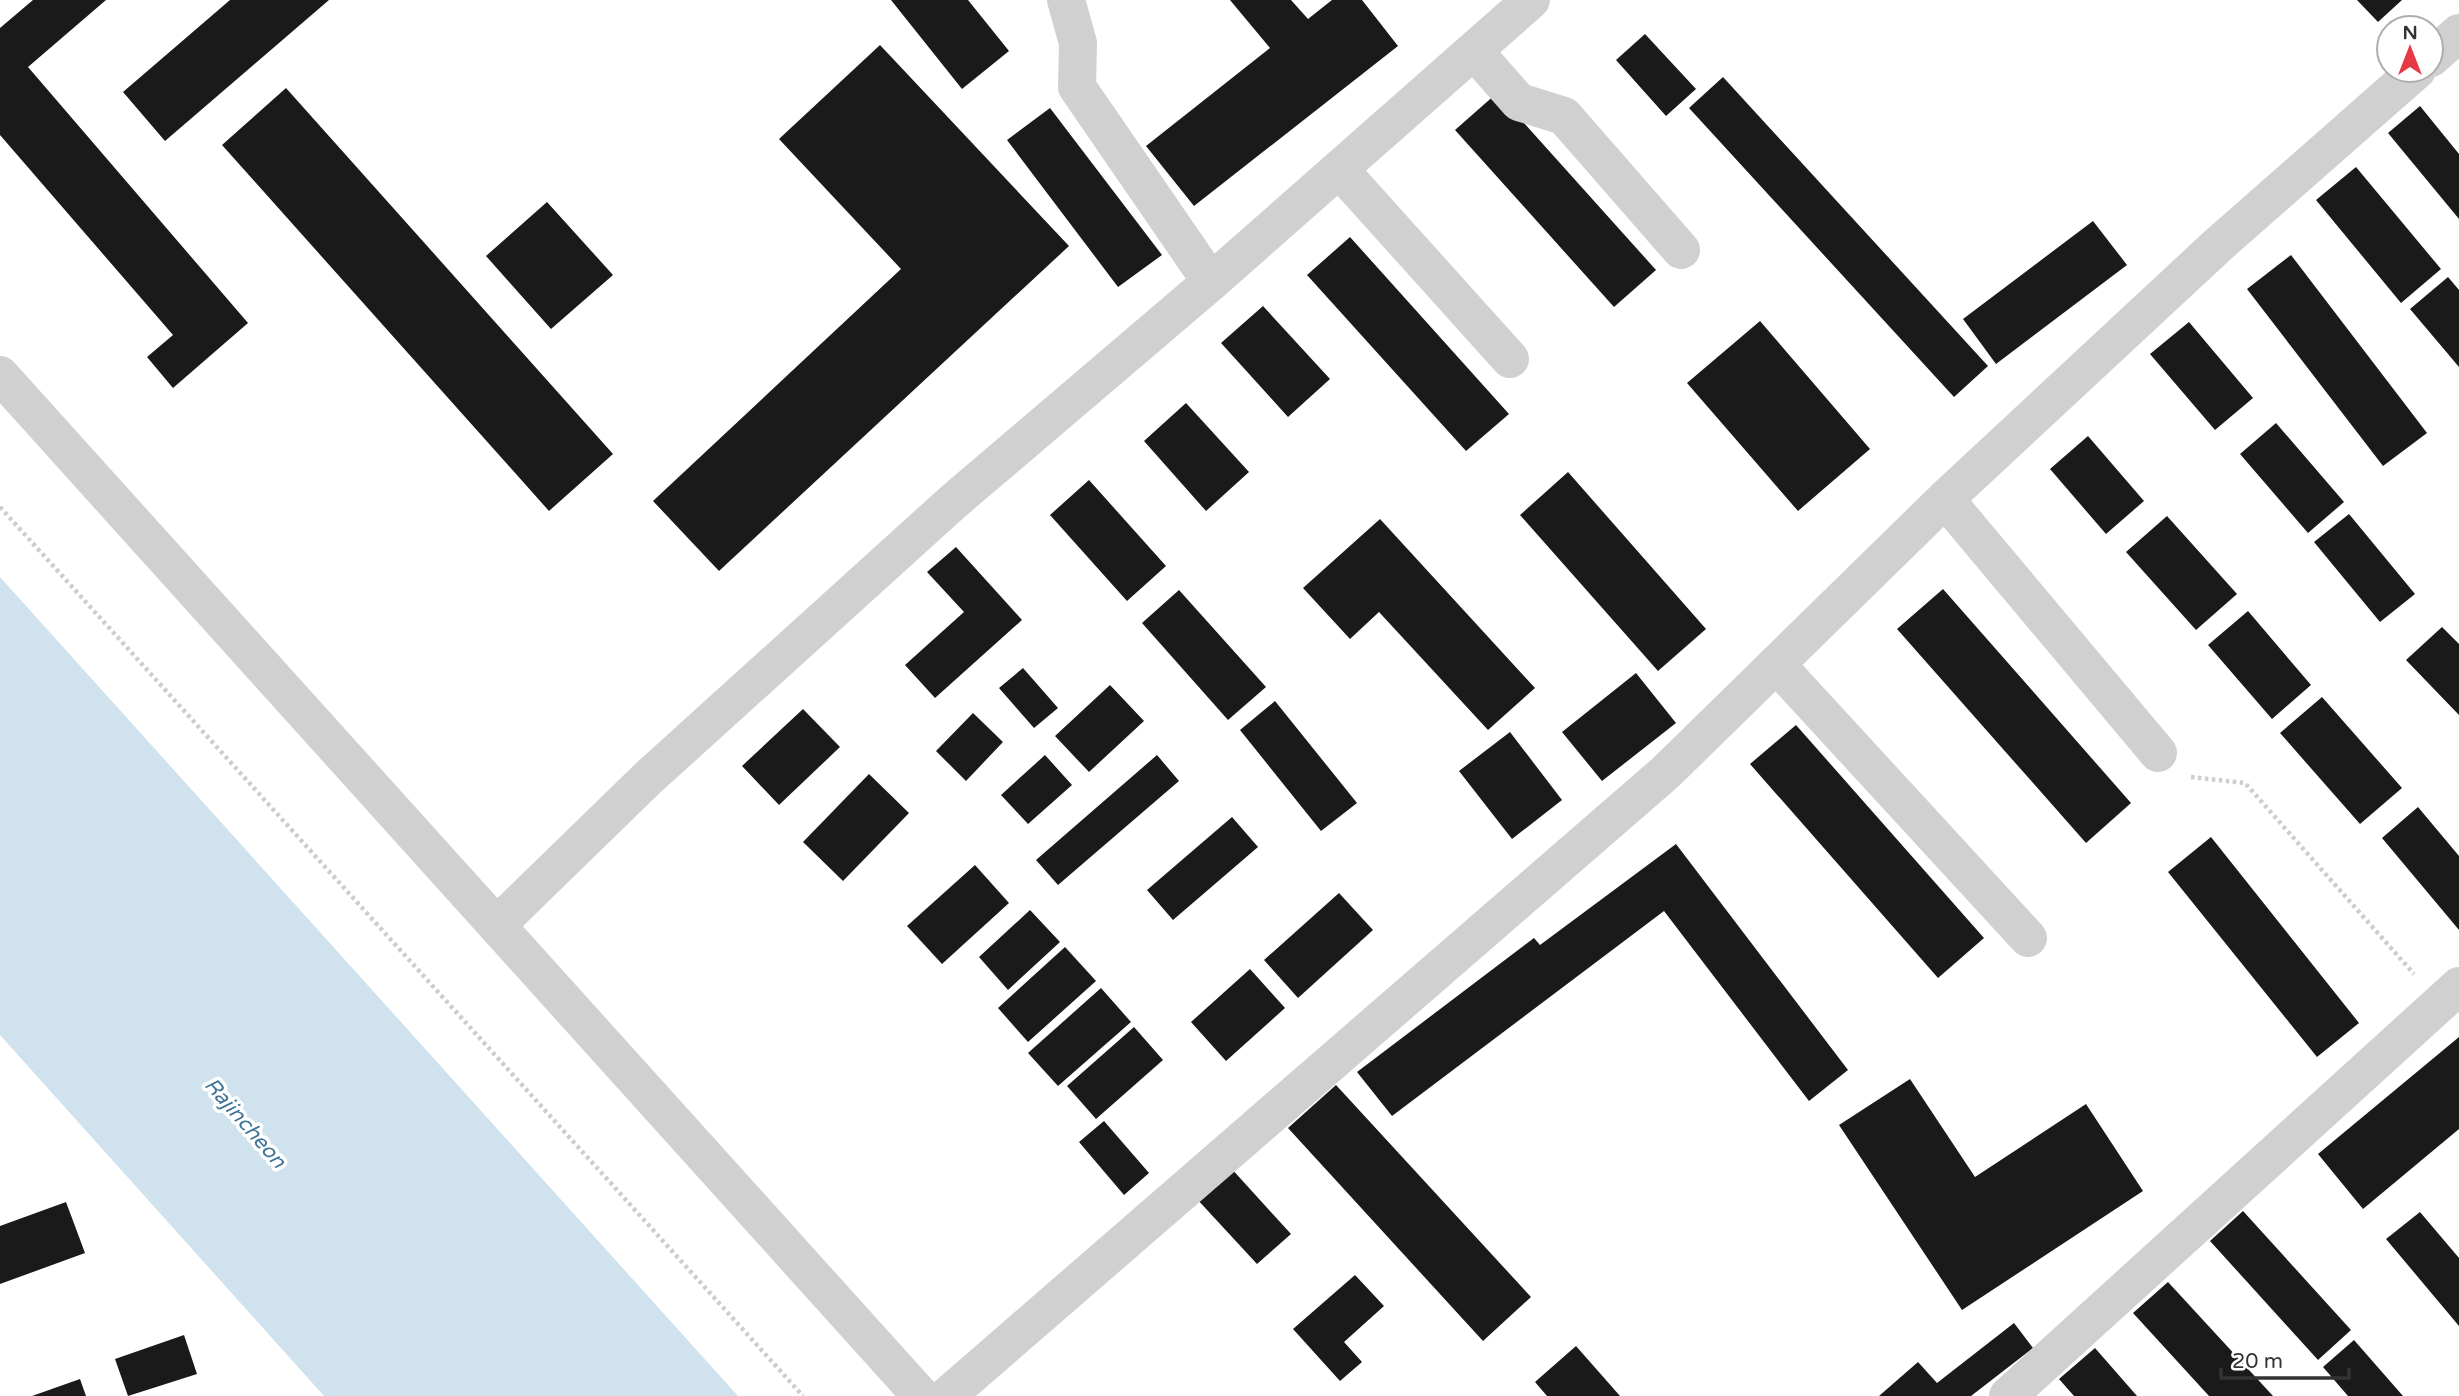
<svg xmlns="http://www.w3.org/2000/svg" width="2459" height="1396" font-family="'Varela Round',sans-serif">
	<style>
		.water { fill: #cfe2ee }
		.building { fill: #1a1a1a }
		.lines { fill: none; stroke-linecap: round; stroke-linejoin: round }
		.path { stroke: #cdcdcd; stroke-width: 4.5; stroke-dasharray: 3.5 3.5; stroke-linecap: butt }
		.minor { stroke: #d0d0d0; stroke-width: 38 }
		.labels { text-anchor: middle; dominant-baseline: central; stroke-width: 7; stroke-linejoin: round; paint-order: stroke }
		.water-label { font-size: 21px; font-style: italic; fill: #3f7597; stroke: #fff }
	</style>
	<rect width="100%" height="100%" fill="#fff"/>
	<!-- water -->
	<path class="water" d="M 0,577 L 738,1396 L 324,1396 L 0,1035 Z"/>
	<!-- building -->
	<path class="building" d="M 33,0 L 106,0 L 28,67 L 248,323 L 173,388 L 147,357 L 173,335 L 0,135 L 0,28 Z
		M 230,0 L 329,0 L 165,141 L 123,92 Z
		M 891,0 L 968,0 L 1009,51 L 962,89 Z
		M 1230,0 L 1291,0 L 1308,19 L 1332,0 L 1362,0 L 1398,46 L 1194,206 L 1146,146 L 1270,48 Z
		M 2357,0 L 2402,0 L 2378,22 Z
		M 1645,34 L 1696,89 L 1666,116 L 1616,60 Z
		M 880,45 L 1069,246 L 719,571 L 653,501 L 901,269 L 779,139 Z
		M 1723,77 L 1988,366 L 1954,397 L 1689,108 Z
		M 286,88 L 613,454 L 549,511 L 222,145 Z
		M 1497,93 L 1656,270 L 1614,307 L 1455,130 Z
		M 2420,106 L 2459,154 L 2459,219 L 2388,133 Z
		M 1050,108 L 1162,255 L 1118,287 L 1007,140 Z
		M 2356,167 L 2441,269 L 2401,303 L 2316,200 Z
		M 547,202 L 613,275 L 551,329 L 486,256 Z
		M 2093,221 L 2127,265 L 1996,364 L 1963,319 Z
		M 1350,237 L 1509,414 L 1466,451 L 1307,275 Z
		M 2291,255 L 2427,433 L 2383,466 L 2247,289 Z
		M 2448,277 L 2459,290 L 2459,367 L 2410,309 Z
		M 1263,306 L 1330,379 L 1288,417 L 1221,343 Z
		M 1760,321 L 1870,449 L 1798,511 L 1687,383 Z
		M 2189,322 L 2253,398 L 2215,430 L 2150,354 Z
		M 1186,403 L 1249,472 L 1206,511 L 1144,441 Z
		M 2276,423 L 2344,502 L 2308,533 L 2240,454 Z
		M 2088,436 L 2144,501 L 2106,534 L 2050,469 Z
		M 1568,472 L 1706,629 L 1658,671 L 1520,515 Z
		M 1089,480 L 1166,566 L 1127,601 L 1050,515 Z
		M 2349,514 L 2415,594 L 2380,622 L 2314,542 Z
		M 2167,516 L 2237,594 L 2196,630 L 2126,552 Z
		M 1380,519 L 1535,688 L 1488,730 L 1379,612 L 1350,639 L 1303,588 Z
		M 956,547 L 1022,620 L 935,698 L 905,665 L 964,612 L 927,572 Z
		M 1943,589 L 2131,803 L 2086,843 L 1897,629 Z
		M 1179,590 L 1266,687 L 1228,720 L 1142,623 Z
		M 2248,611 L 2311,685 L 2272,719 L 2208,645 Z
		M 2442,627 L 2459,644 L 2459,715 L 2406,660 Z
		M 1023,668 L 1058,708 L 1034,728 L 999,688 Z
		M 1636,673 L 1676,723 L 1602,781 L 1562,732 Z
		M 1110,685 L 1144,721 L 1089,772 L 1055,736 Z
		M 2322,697 L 2402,788 L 2360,824 L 2280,733 Z
		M 1275,701 L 1357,803 L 1321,831 L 1240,730 Z
		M 803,709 L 840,747 L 779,805 L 742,766 Z
		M 973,713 L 1003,742 L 966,781 L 936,751 Z
		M 1796,725 L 1984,938 L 1938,978 L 1750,764 Z
		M 1510,732 L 1562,800 L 1512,839 L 1459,771 Z
		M 1045,755 L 1072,785 L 1028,824 L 1001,795 Z
		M 1157,755 L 1179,781 L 1058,885 L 1036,860 Z
		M 869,774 L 909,813 L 843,881 L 803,842 Z
		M 2418,807 L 2459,856 L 2459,930 L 2382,838 Z
		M 1232,817 L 1258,847 L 1173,920 L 1147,890 Z
		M 2211,837 L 2359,1023 L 2317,1057 L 2168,872 Z
		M 1676,844 L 1848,1070 L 1809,1101 L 1664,911 L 1392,1116 L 1357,1072 L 1534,938 L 1540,945 Z
		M 975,865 L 1009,903 L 942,964 L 907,926 Z
		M 1339,893 L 1373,930 L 1298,998 L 1264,960 Z
		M 1030,910 L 1060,942 L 1008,990 L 979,957 Z
		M 1065,947 L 1096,981 L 1028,1042 L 998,1008 Z
		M 1250,969 L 1285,1008 L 1226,1061 L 1191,1022 Z
		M 1101,988 L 1131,1022 L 1058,1086 L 1028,1053 Z
		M 1134,1027 L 1163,1060 L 1096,1119 L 1067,1086 Z
		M 2459,1037 L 2459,1129 L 2363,1209 L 2318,1154 Z
		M 1910,1079 L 1975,1177 L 2086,1104 L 2143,1191 L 1962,1310 L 1839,1125 Z
		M 1336,1085 L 1531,1297 L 1483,1341 L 1288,1128 Z
		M 1104,1121 L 1149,1173 L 1124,1195 L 1079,1142 Z
		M 1230,1167 L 1291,1234 L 1257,1264 L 1196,1198 Z
		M 66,1202 L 85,1253 L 0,1284 L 0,1226 Z
		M 2243,1211 L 2351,1330 L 2318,1360 L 2210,1241 Z
		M 2420,1212 L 2459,1258 L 2459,1326 L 2386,1239 Z
		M 1355,1275 L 1384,1306 L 1344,1342 L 1362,1362 L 1340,1381 L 1293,1329 Z
		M 2168,1282 L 2273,1396 L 2209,1396 L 2133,1313 Z
		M 2014,1323 L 2033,1348 L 1971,1396 L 1879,1396 L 1918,1362 L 1937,1383 Z
		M 184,1335 L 197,1374 L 128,1396 L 115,1359 Z
		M 2354,1340 L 2403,1396 L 2348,1396 L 2323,1367 Z
		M 1576,1346 L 1620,1396 L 1547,1396 L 1535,1382 Z
		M 2095,1348 L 2137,1396 L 2074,1396 L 2059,1379 Z
		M 80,1379 L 86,1396 L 32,1396 Z"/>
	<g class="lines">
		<!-- path -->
		<path class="path" d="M 0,507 L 803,1396
			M 2191,777 L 2245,783 L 2414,974"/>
		<!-- minor -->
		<path class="minor" d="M 1066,0 L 1078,43 L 1077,87 L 1211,282
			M 1474,51 L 1519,102 L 1564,116 L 1681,250
			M 2431,58 L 2459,33
			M 1339,169 L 1510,359
			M 0,375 L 921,1396
			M 1945,499 L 2158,753
			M 1776,664 L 2028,938
			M 497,925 L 648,778 L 954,501 L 1211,282 L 1531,0
			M 947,1396 L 1665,773 L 1945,499 L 2218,245 L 2417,70
			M 2008,1396 L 2459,986"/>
	</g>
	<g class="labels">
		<!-- water labels -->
		<g class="water-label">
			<text transform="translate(245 1123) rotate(49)">Rajincheon</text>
		</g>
	</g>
	<!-- north arrow -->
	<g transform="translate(2410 49)"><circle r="33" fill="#ffffff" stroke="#adadad" stroke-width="2"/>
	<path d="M0-5L12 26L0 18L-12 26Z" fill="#e63946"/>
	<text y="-10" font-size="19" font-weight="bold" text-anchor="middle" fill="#333333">N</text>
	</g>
	<!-- scale -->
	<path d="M2221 1368v10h128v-10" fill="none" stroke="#333333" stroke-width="3.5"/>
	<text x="2232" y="1368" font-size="21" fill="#333333" stroke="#ffffff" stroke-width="5" paint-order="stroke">20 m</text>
</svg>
